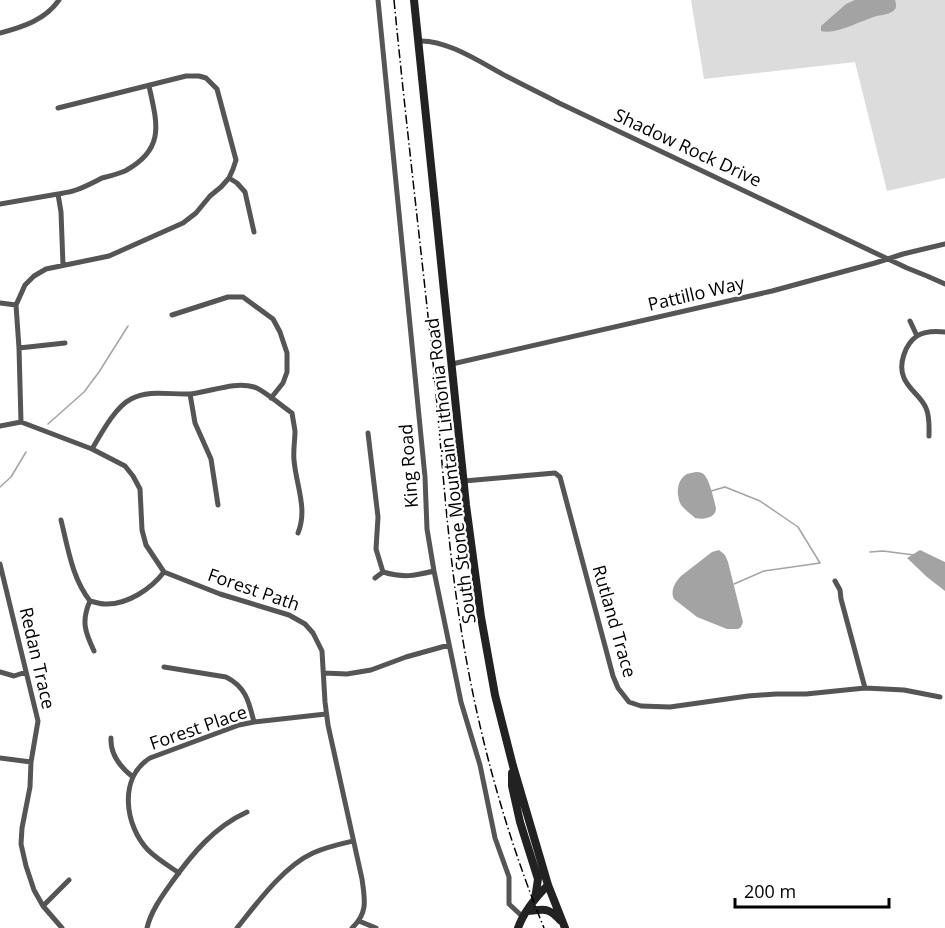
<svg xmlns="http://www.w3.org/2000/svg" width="945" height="928" font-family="'Open Sans',sans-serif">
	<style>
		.green { fill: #dcdcdc }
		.water { fill: #a3a3a3 }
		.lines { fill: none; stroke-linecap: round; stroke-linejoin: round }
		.stream { stroke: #a3a3a3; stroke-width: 1.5 }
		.street { stroke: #555; stroke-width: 5 }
		.secondary { stroke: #222; stroke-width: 8 }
		.rail { stroke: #000; stroke-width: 1.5; stroke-dasharray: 9 3 1.5 3; stroke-linecap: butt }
		.labels { text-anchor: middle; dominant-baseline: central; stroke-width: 4.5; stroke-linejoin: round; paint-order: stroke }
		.street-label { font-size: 18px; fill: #000; stroke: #fff }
	</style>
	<rect width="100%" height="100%" fill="#fff"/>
	<!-- green -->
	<path class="green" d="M 691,0 L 945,0 L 945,178 L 887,191 L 855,62 L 704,79 Z"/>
	<!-- water -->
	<path class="water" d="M 855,0 L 895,0 C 896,3 897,7 895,9 C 892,14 882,15 877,16 C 862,20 836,35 821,31 L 821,26 L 846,4 Z
		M 696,472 C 698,472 700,472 702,473 C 709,476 714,500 716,508 C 716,518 704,520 695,518 C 691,514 685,510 681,505 C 676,496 676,480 687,474 C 689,473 693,473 696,472 Z
		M 719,550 L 725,555 L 728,562 L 743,622 L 741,627 L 738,629 L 727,629 L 697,617 L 674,599 C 670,591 675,582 681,576 L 712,552 Z
		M 920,550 L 945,562 L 945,591 L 927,577 L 907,558 Z"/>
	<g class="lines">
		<!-- stream -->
		<path class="stream" d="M 48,424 L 84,392 L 99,372 L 128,326
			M 0,487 L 11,477 L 26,452
			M 711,491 L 725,487 L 760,501 L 798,527 L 820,563 L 764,571 L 734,584
			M 870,552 L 883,551 L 914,555"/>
		<!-- street -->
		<path class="street" d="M 378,0 L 425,477 L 427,529 L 434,571 L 461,702 L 480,765 L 495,838 L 509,877 L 509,904 L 523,917
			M 0,33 C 23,27 45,20 59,0
			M 418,41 C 447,39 483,64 508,77 C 525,86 542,94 559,103 L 907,268 L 927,276 L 945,284
			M 229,178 L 237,183 L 245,192 L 254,232
			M 0,204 L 58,194
			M 63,265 L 61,212 L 58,194 C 64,193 71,192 76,190 C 85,187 94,182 102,178 C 110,176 118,174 125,171 C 166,149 157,123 149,86
			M 0,303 L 16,305
			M 172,315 L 228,297 L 243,297 L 273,319 L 280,332 L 287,353 L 287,372 L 283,383 L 271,398
			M 910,321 L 917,336
			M 19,348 L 65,343
			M 452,364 L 772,291 L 875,263 L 903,254 L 945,244
			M 190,394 L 195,423 L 211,459 L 218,505
			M 21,422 L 19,348 L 16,305 L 25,285 L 34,276 L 46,269 L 109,256 L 183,223 L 196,213 L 210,196 L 221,187 L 229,178 L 233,169 L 236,160 L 217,89 L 206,78 L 199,76 L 186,76 L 58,108
			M 0,426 L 21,422 L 92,449 L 125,466 L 133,476 L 140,489 L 142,530 L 146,545 L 164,572 L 220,594 L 289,615 L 305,624 L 313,633 L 322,651 L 325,702 L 328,725 L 362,879 C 365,900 368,913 352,928
			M 368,433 L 378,517 L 376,549 L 383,572
			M 929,436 C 929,427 930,417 926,408 C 921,396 909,390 904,378 C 898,365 905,344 917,336 C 925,331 936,331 945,332
			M 92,449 C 101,434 115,407 131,399 C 149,389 171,395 190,394 C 211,392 234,381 254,387 C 262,389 283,407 292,413 C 293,419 294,425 295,431 C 295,441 293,450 294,460 C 296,485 308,509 298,533
			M 464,481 L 555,473 L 560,477 L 613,676 L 618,688 L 629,702 L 641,706 L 670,707 L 748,696 L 776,694 L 806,694 L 865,688 L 904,690 L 940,697
			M 61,520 C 68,548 72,578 90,601 C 95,602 100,604 105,604 C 127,605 151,589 164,572
			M 0,564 L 38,721 L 31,762 L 30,787 L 22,828 L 21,844 L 26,866 L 34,890 L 43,906 L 62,928
			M 383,572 C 404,578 413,576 434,571
			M 375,578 L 383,572
			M 835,581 L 840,590 L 841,599 L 865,688
			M 90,601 C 81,621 85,632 94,651
			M 164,667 L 226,677 C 246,687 249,702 254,722
			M 0,672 L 14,676 L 26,672
			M 324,673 L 347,674 L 371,670 L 406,657 L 449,645
			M 111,738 C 110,755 120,767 133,777
			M 0,758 L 31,762
			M 179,873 C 169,866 157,859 148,850 C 125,826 118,778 150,758 L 239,725 L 254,722 L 326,714
			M 43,906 L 69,880
			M 359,921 L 376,928
			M 147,928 C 151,911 162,896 172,882 C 192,854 214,827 247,812
			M 237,928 C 257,903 284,866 313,853 C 326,847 340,844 353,841"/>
		<!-- secondary -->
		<path class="secondary" d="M 414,0 L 466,505 L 481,617 L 495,695 L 513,766 L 548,885 L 565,928
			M 512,773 L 512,786 L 520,822 L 538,879 L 535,899
			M 527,911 C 544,910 547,906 560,920
			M 518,928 C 524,911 535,898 548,885"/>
		<!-- rail -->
		<path class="rail" d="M 394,0 C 406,124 421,248 434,372 C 442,456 447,540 460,622 C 476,726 504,830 544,928"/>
	</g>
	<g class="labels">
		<!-- street labels -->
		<g class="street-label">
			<text transform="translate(688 147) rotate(25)">Shadow Rock Drive</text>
			<text transform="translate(696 293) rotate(-13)">Pattillo Way</text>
			<text transform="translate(408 466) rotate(-94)">King Road</text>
			<text transform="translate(450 471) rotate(-97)">South Stone Mountain Lithonia Road</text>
			<text transform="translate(254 589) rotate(19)">Forest Path</text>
			<text transform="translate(615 621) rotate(74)">Rutland Trace</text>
			<text transform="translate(38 658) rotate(77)">Redan Trace</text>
			<text transform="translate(198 727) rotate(-19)">Forest Place</text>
		</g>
	</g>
	<!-- scale -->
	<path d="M735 898v9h154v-9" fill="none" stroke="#000000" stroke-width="3"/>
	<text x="744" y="898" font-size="18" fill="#000000" stroke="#ffffff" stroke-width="4.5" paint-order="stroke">200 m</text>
</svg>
